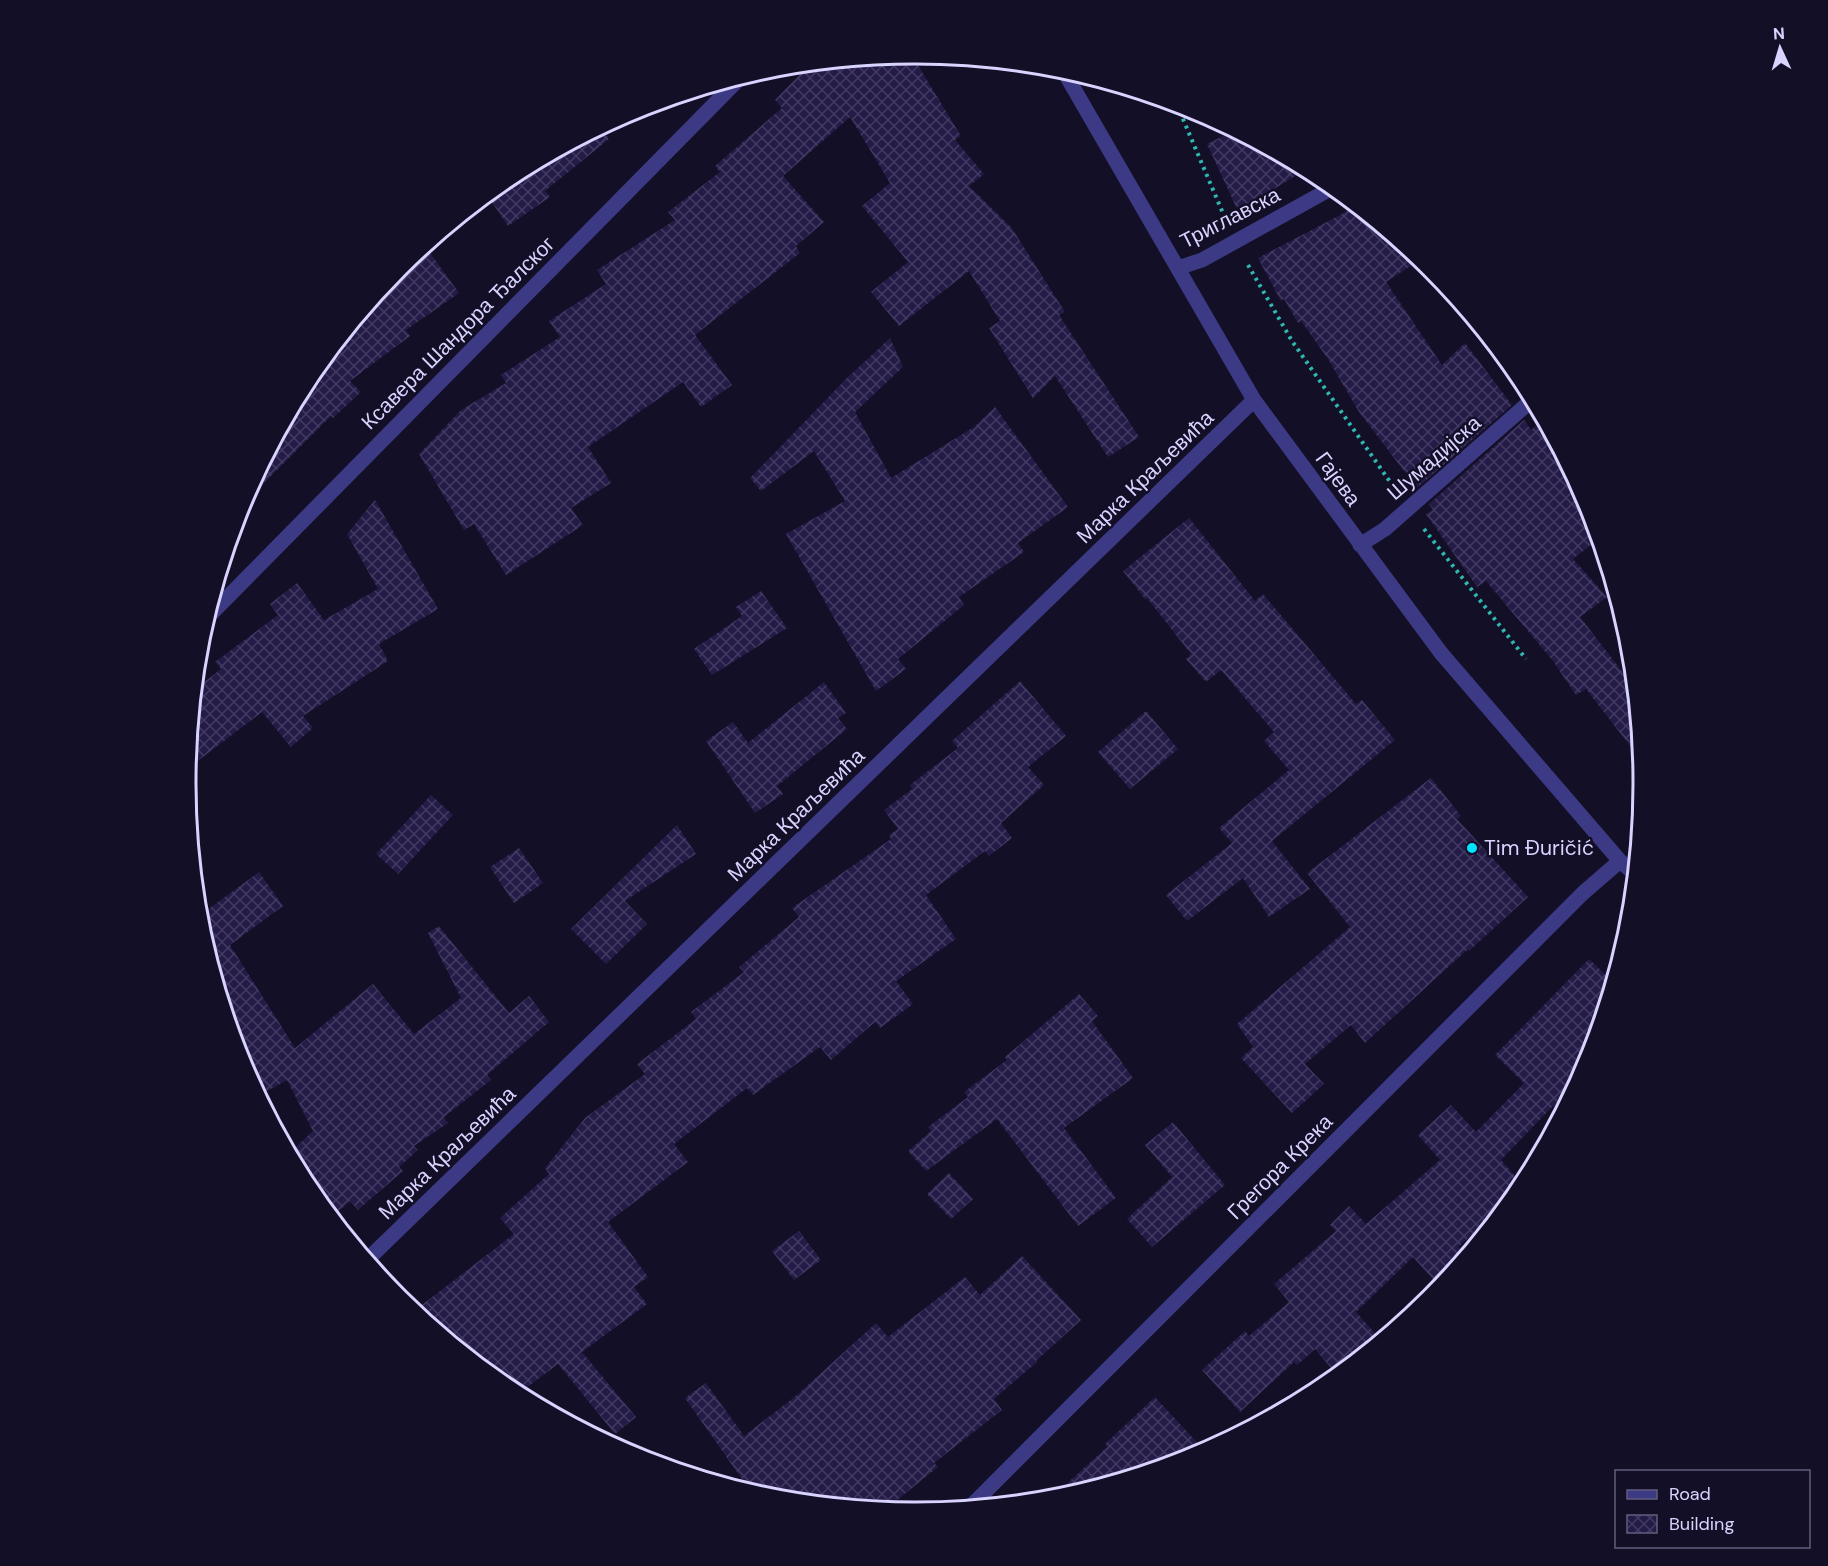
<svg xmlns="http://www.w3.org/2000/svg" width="1828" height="1566" font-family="'DM Sans',sans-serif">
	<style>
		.building { fill: url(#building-cross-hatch) }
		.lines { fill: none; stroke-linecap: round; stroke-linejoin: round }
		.path { stroke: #2fb8b0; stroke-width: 4; stroke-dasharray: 3 4.5; stroke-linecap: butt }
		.minor { stroke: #3d3a85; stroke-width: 15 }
		.poi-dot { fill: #00e5ff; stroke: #130f26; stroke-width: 2 }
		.labels { text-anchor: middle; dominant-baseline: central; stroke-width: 5; stroke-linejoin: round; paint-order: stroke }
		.street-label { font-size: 21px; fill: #d9d4ff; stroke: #130f26 }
		.poi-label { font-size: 21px; fill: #d9d4ff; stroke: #130f26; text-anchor: start }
		.rim { fill: none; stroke: #d9d4ff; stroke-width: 3 }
	</style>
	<defs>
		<pattern id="building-cross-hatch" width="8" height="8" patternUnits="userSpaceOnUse" patternTransform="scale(1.5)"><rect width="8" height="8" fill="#241b47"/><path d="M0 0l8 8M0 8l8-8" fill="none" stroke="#433b63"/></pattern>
	</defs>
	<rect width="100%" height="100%" fill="#130f26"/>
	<!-- building -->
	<path class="building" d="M 911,54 L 961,136 L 955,140 L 984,174 L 969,186 L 1011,227 L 1065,312 L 1059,315 L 1139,437 L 1108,457 L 1055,376 L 1033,398 L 989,328 L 1000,321 L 969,271 L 899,326 L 871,292 L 908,262 L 862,206 L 890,183 L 850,117 L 783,176 L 824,222 L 796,246 L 800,253 L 695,335 L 732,385 L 701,407 L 683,382 L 588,447 L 611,483 L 571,508 L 583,525 L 506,575 L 474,524 L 464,530 L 419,454 L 461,410 L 506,383 L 501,375 L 560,337 L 549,321 L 606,284 L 597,270 L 675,220 L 668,212 L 720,172 L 715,166 L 782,108 L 775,100 L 810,64 Z
		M 601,128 L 609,139 L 545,191 L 550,197 L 508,226 L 487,195 L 509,177 Z
		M 1233,131 L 1305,170 L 1238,211 L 1207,144 Z
		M 1354,206 L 1403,246 L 1412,265 L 1386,282 L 1442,365 L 1465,343 L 1512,405 L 1417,488 L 1359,412 L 1328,359 L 1301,321 L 1298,323 L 1284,299 L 1281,301 L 1258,258 L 1342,214 Z
		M 428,250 L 459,293 L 406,330 L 410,336 L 350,381 L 361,392 L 333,418 L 331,416 L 255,492 L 249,488 L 308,378 L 389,279 Z
		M 890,338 L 903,367 L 855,412 L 891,478 L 974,427 L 995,407 L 1068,507 L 1018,543 L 1024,552 L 959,597 L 964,605 L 898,659 L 906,669 L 876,691 L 786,534 L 845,501 L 814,451 L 761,491 L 750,478 L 846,379 Z
		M 1524,420 L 1531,430 L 1543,420 L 1588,504 L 1598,539 L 1573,559 L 1607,597 L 1580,617 L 1634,687 L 1641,760 L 1586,689 L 1576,695 L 1553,661 L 1486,581 L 1477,587 L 1426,514 L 1433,510 L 1429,504 Z
		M 375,500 L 438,609 L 379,644 L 388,661 L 303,716 L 313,728 L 291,747 L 262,712 L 186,770 L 194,690 L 221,669 L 215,662 L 278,615 L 270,604 L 297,583 L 324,620 L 378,589 L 347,534 Z
		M 1189,518 L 1255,601 L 1263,594 L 1356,704 L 1362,700 L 1395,740 L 1272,841 L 1310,889 L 1269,917 L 1243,878 L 1187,921 L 1166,895 L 1232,843 L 1219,828 L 1289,770 L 1264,741 L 1274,732 L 1221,670 L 1206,682 L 1186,659 L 1191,654 L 1147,598 L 1146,600 L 1123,571 Z
		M 761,591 L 787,628 L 712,675 L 694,649 L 742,616 L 736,607 Z
		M 1020,681 L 1066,736 L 1028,767 L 1044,785 L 1001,823 L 1012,838 L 989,856 L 985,851 L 926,895 L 956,939 L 896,981 L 913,1004 L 880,1028 L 875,1022 L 831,1060 L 820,1047 L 753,1095 L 747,1088 L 674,1144 L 688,1162 L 608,1222 L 648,1277 L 634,1287 L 647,1304 L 582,1352 L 636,1417 L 615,1434 L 558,1364 L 518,1394 L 509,1389 L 414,1311 L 514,1234 L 500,1218 L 549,1174 L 545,1168 L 585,1118 L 645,1074 L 637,1064 L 696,1019 L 691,1012 L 744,972 L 739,967 L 799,917 L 792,908 L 891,839 L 889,835 L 898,829 L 884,810 L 912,789 L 910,785 L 958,748 L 952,741 Z
		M 824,682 L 846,713 L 838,718 L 847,729 L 777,786 L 783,794 L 755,813 L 706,741 L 733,722 L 748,743 Z
		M 1146,711 L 1178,749 L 1130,789 L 1098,752 Z
		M 1431,778 L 1461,816 L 1457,819 L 1528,897 L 1469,951 L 1467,950 L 1365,1043 L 1351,1025 L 1305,1064 L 1324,1084 L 1292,1113 L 1241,1058 L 1253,1047 L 1237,1024 L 1350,927 L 1307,873 Z
		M 431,795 L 453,815 L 398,874 L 376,854 Z
		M 677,825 L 696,854 L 625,901 L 647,924 L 606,964 L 571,929 Z
		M 519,848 L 543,883 L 514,903 L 490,867 Z
		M 259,872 L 283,906 L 230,945 L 295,1048 L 373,984 L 414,1034 L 461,998 L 428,933 L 439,926 L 509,1013 L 529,996 L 549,1022 L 487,1075 L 491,1080 L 444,1117 L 448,1123 L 414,1146 L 418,1150 L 399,1167 L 403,1171 L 358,1210 L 350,1201 L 332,1217 L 308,1188 L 289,1153 L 313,1131 L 287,1080 L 259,1096 L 240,1062 L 199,925 L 196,898 L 199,897 L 207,910 Z
		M 1589,959 L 1612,981 L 1606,1000 L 1587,1062 L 1560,1113 L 1553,1106 L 1501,1160 L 1522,1184 L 1520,1188 L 1481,1223 L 1483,1225 L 1458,1247 L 1465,1255 L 1439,1286 L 1413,1257 L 1356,1312 L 1380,1339 L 1337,1375 L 1315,1349 L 1297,1365 L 1294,1362 L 1240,1412 L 1202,1370 L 1245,1331 L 1249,1336 L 1289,1302 L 1274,1284 L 1336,1231 L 1330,1225 L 1349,1206 L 1366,1224 L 1440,1160 L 1418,1135 L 1451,1105 L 1476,1132 L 1524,1083 L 1495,1055 Z
		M 1079,994 L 1098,1016 L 1092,1021 L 1133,1078 L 1064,1128 L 1116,1198 L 1078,1226 L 997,1119 L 926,1171 L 908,1151 L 931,1131 L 928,1127 L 968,1097 L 964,1092 L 1007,1060 L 1005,1057 Z
		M 1173,1122 L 1225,1185 L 1152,1247 L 1127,1219 L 1172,1177 L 1145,1145 Z
		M 949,1173 L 973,1199 L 951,1219 L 927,1194 Z
		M 799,1231 L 821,1260 L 794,1280 L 772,1251 Z
		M 1022,1256 L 1081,1320 L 1036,1361 L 1037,1362 L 994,1399 L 1002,1410 L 934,1463 L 938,1467 L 886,1509 L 771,1498 L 751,1492 L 685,1398 L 706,1383 L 744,1436 L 797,1395 L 876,1323 L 888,1337 L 965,1277 L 980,1295 Z
		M 1155,1397 L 1204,1450 L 1193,1457 L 1050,1499 L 1107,1447 L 1105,1444 Z"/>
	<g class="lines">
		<!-- path -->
		<path class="path" d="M 1177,105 L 1225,218
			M 1248,265 L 1292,341 L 1395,489
			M 1424,529 L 1526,659"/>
		<!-- minor -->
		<path class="minor" d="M 1063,70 L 1254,400 L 1441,653 L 1620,861 L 1634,873
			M 1178,268 L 1202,260 L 1332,188
			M 1360,545 L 1385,529 L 1532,400
			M 206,619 L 740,78
			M 367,1260 L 1254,400
			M 971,1506 L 1583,893 L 1620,861"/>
	</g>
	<!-- markers -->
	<circle class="poi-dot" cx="1472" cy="848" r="6"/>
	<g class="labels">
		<!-- street labels -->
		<g class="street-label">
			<text transform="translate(1230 218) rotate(-27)">Триглавска</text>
			<text transform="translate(458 333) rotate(-45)">Ксавера Шандора Ђалског</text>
			<text transform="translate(1434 458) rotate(-41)">Шумадијска</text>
			<text transform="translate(1145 477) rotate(-44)">Марка Краљевића</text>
			<text transform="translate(1338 479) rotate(54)">Гајева</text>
			<text transform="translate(796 815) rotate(-44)">Марка Краљевића</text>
			<text transform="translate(447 1153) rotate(-44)">Марка Краљевића</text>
			<text transform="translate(1280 1167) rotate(-45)">Грегора Крека</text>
		</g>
		<!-- poi labels -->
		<g class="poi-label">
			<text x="1484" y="848">Tim Đuričić</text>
		</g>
	</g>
	<!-- crop -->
	<path d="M0 0H1828V1566H0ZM914 64H915A718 718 0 0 1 1633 782V784A718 718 0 0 1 915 1502H914A718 718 0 0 1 196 784V782A718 718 0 0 1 914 64Z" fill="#130f26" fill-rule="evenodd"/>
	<path class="rim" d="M914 64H915A718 718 0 0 1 1633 782V784A718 718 0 0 1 915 1502H914A718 718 0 0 1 196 784V782A718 718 0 0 1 914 64Z"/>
	<!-- legend -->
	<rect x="1615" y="1470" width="195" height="78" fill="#130f26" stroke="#625e7d" stroke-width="1.5"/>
	<rect x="1627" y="1490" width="30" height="9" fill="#3d3a85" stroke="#625e7d" stroke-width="1.5"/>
	<text x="1669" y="1500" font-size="18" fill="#d9d4ff">Road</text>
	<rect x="1627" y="1515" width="30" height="18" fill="url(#building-cross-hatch)" stroke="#625e7d" stroke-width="1.5"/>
	<text x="1669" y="1530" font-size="18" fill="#d9d4ff">Building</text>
	<!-- north arrow -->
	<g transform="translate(1780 48) rotate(356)" stroke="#130f26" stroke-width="4.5" paint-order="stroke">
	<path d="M0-4.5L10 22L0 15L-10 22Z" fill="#d9d4ff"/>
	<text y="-9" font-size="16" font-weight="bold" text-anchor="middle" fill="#d9d4ff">N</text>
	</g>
</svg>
